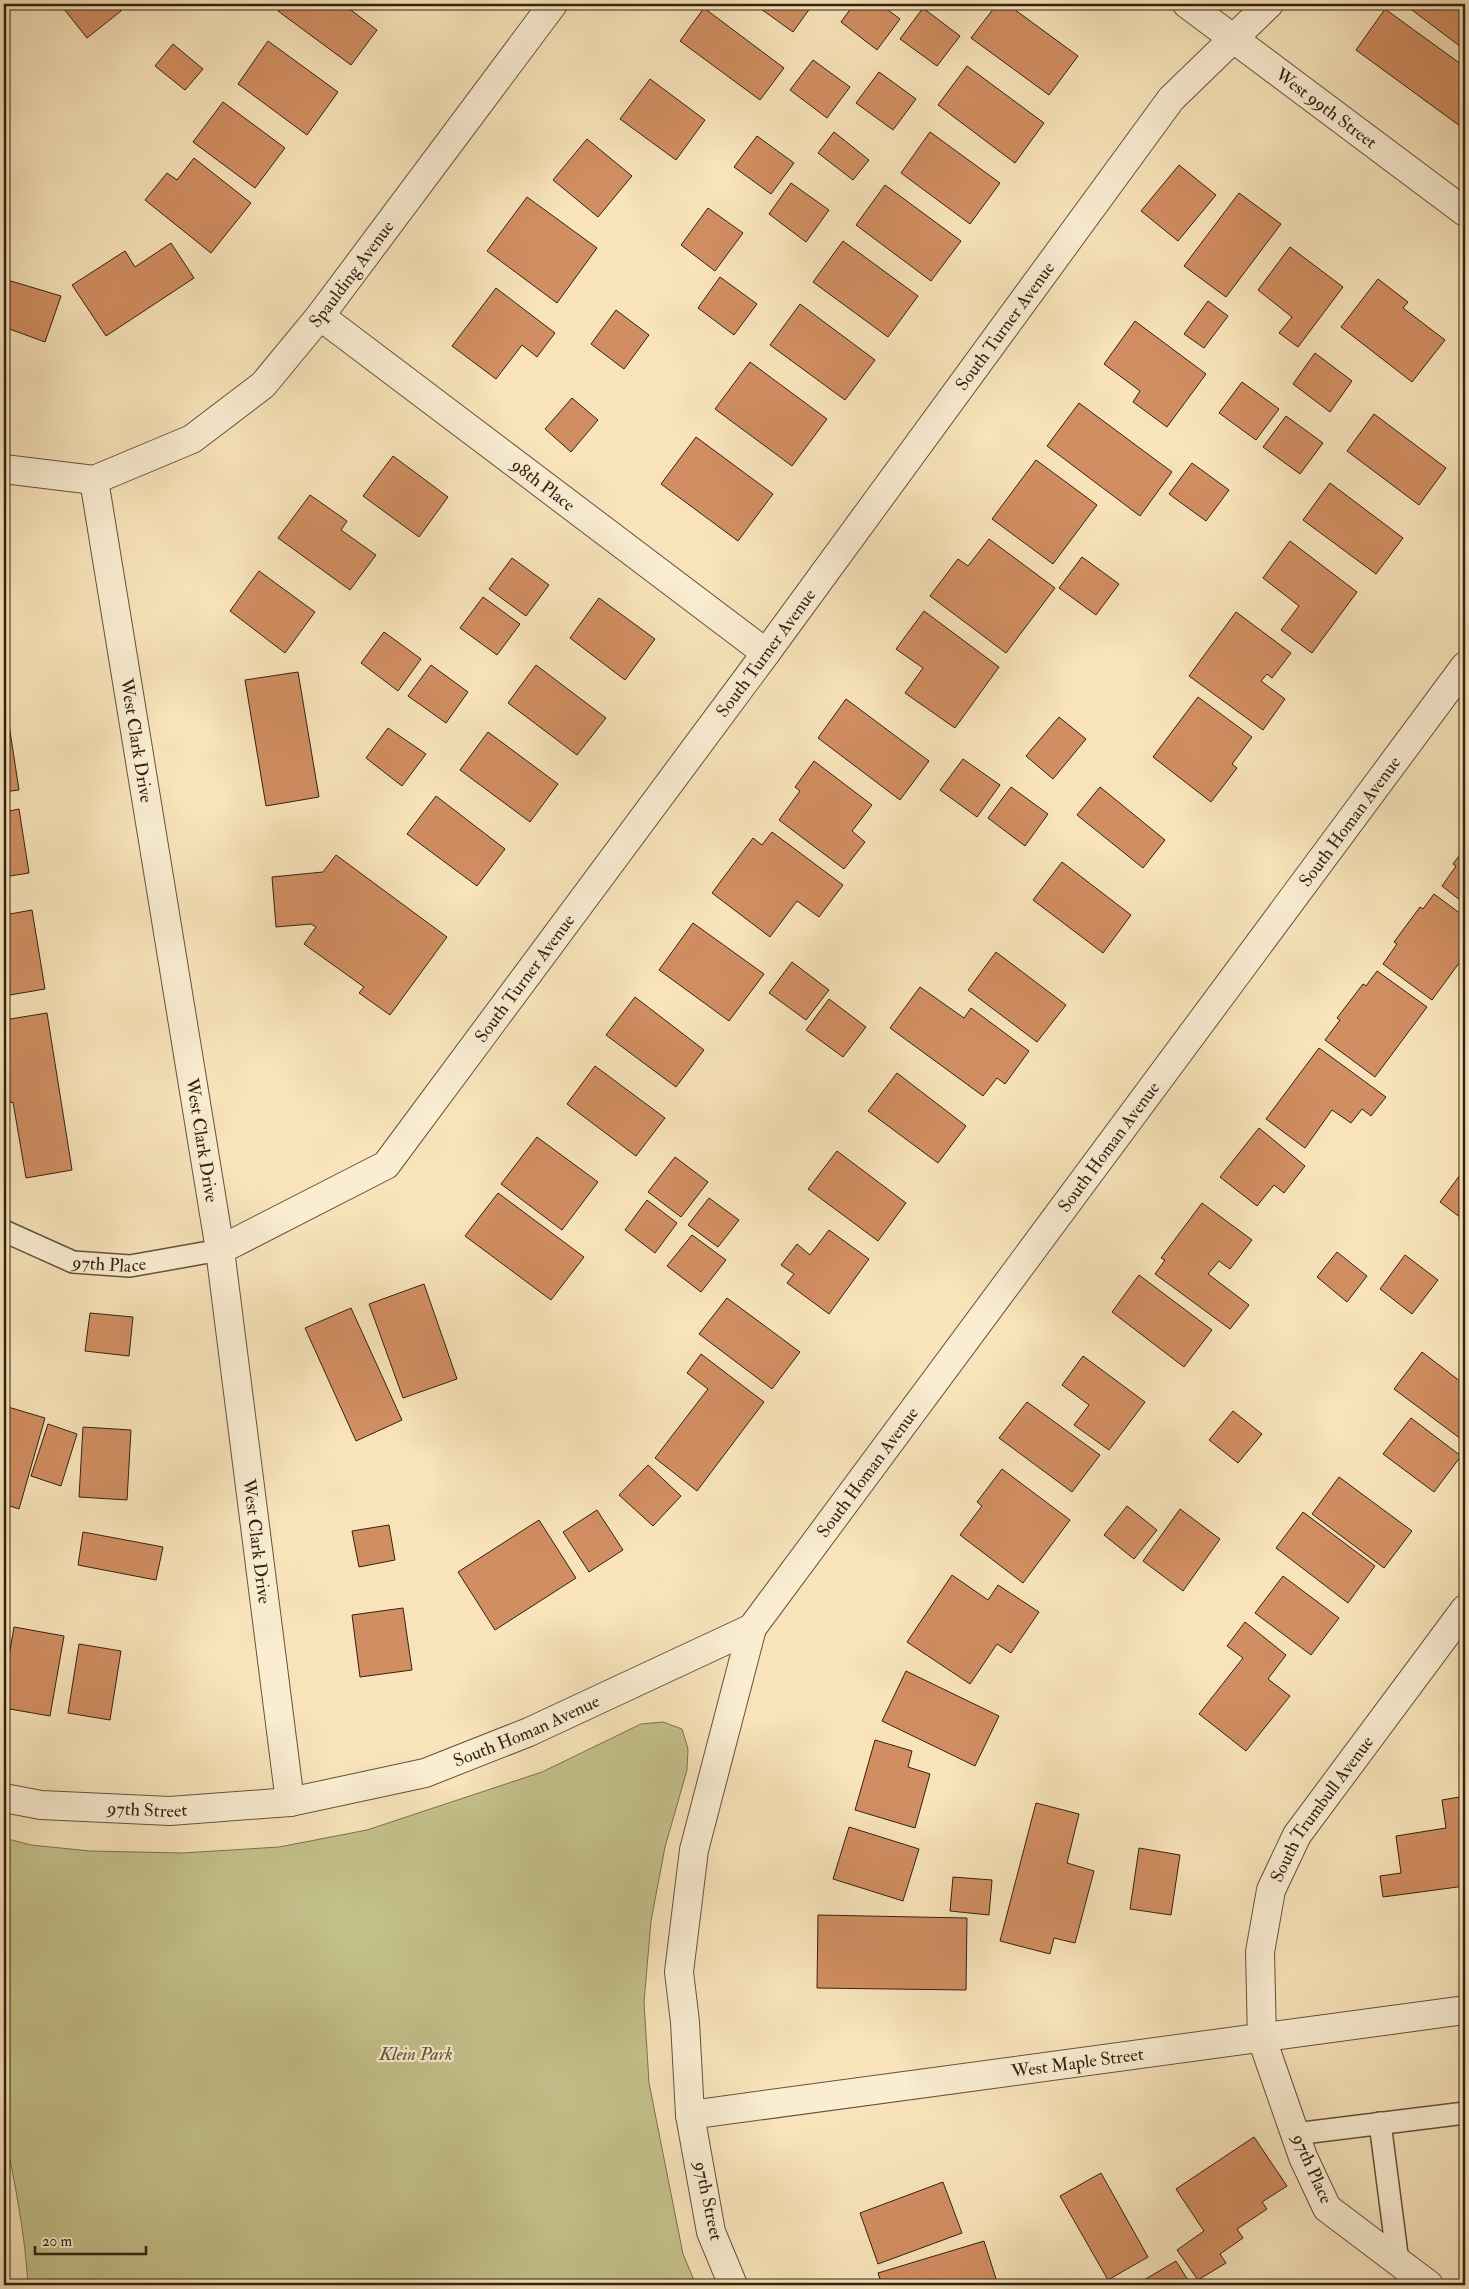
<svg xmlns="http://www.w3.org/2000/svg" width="1469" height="2289" font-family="'IM FELL Double Pica',serif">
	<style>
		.green { fill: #c4c18b; stroke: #7b724e }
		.building { fill: #d18e62; stroke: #322211 }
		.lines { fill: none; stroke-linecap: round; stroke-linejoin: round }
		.service-casing { stroke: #64523b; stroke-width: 24 }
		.minor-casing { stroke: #64523b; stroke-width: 30 }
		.tertiary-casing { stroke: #64523b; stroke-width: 30 }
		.service { stroke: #faedd2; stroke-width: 21 }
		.minor { stroke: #faedd2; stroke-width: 28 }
		.tertiary { stroke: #faedd2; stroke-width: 28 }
		.labels { text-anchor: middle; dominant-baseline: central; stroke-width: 4.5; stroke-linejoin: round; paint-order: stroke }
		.street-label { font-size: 18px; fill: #322211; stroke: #faedd2 }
		.park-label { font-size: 18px; font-style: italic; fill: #5e5236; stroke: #faedd2 }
	</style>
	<rect width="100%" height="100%" fill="#f8e3ba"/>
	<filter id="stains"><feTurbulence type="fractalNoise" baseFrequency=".004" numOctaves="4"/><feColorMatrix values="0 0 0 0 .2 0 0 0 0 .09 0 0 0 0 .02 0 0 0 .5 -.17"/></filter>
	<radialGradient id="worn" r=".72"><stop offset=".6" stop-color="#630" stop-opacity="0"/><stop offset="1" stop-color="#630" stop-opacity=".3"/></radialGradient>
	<!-- green -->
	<path class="green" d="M 663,1722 L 682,1729 L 688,1749 L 687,1770 L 665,1847 L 651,1921 L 644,2002 L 649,2083 L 683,2254 L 696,2285 L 28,2285 C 25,2234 15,2182 4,2132 L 4,1838 L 31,1845 L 90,1851 L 183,1853 L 279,1847 L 367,1830 L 542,1772 L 641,1724 Z"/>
	<!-- building -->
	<path class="building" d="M 60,4 L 115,4 L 121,11 L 87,38 Z
		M 283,4 L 343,4 L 377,30 L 351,65 L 278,11 Z
		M 754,4 L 813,4 L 793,32 Z
		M 854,4 L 880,4 L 900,19 L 877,50 L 841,22 Z
		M 997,4 L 1007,4 L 1078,56 L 1049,95 L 971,38 Z
		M 1404,4 L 1465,4 L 1465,50 Z
		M 704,8 L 784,68 L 760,100 L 680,41 Z
		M 923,8 L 960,36 L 937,66 L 900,39 Z
		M 1385,9 L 1465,67 L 1465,118 L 1460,126 L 1356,50 Z
		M 268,41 L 338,92 L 307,135 L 238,84 Z
		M 173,44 L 203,69 L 185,90 L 155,66 Z
		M 813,60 L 850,87 L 827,118 L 790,90 Z
		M 967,66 L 1044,123 L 1015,163 L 938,105 Z
		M 879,72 L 916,99 L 893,130 L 856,103 Z
		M 650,79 L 705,120 L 676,160 L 620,119 Z
		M 223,102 L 285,148 L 255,188 L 193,142 Z
		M 834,132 L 869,160 L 853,180 L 818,153 Z
		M 930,132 L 1000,183 L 970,224 L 901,173 Z
		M 757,136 L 794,163 L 771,194 L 734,167 Z
		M 587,139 L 632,176 L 598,217 L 553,180 Z
		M 194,158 L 251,203 L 211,253 L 145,200 L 167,173 L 177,180 Z
		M 1179,165 L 1216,195 L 1178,241 L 1141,211 Z
		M 791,183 L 829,210 L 806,242 L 769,214 Z
		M 885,185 L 961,241 L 931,281 L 856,225 Z
		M 1239,193 L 1281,224 L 1226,297 L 1184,266 Z
		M 527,197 L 597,248 L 557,303 L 487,251 Z
		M 708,208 L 743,233 L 715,271 L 681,245 Z
		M 843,241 L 918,296 L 888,337 L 813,282 Z
		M 171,243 L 194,278 L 106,336 L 72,285 L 125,251 L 135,267 Z
		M 1290,247 L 1343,287 L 1298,347 L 1279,333 L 1292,317 L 1258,290 Z
		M 720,277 L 757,304 L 734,335 L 698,308 Z
		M 4,279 L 61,296 L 45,342 L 4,327 Z
		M 1378,279 L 1408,302 L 1403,308 L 1445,340 L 1412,382 L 1341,327 Z
		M 496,288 L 555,333 L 537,357 L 522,345 L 496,379 L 452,346 Z
		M 1208,301 L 1228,316 L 1204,348 L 1184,334 Z
		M 800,304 L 875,360 L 845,400 L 770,345 Z
		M 616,310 L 649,335 L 624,369 L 591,344 Z
		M 1135,321 L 1206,374 L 1167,427 L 1133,402 L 1140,391 L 1104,364 Z
		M 1315,353 L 1352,381 L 1330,412 L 1293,384 Z
		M 750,362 L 827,419 L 792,466 L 715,409 Z
		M 1242,382 L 1279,409 L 1256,440 L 1219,413 Z
		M 572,398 L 598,420 L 571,452 L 545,429 Z
		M 1079,403 L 1172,472 L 1140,516 L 1047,446 Z
		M 1374,414 L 1446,468 L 1419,505 L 1347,451 Z
		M 1286,416 L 1323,443 L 1300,474 L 1263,447 Z
		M 696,437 L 773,494 L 738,541 L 661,484 Z
		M 393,456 L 448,497 L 419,537 L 363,496 Z
		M 1036,460 L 1097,505 L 1053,564 L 992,519 Z
		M 1192,463 L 1229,490 L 1206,521 L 1169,494 Z
		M 1330,483 L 1403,538 L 1376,574 L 1303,520 Z
		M 310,495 L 347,521 L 341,530 L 376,555 L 350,590 L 278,538 Z
		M 989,539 L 1055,588 L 1006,653 L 930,596 L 958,559 L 968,566 Z
		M 1290,541 L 1357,592 L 1312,653 L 1281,630 L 1299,606 L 1263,578 Z
		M 1082,557 L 1119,584 L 1096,615 L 1059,588 Z
		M 512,558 L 549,585 L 526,616 L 489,589 Z
		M 259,571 L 315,612 L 285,653 L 230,611 Z
		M 483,597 L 520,624 L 497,655 L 460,628 Z
		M 599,598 L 655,639 L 625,680 L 570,638 Z
		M 924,611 L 999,667 L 955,728 L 905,693 L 923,668 L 896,649 Z
		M 1236,612 L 1291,653 L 1272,678 L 1267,674 L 1261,681 L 1285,699 L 1263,730 L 1189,676 Z
		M 384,632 L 421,659 L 398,691 L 361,663 Z
		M 431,665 L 468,692 L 446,723 L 408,696 Z
		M 536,665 L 606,718 L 577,755 L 508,703 Z
		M 298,672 L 319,797 L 266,806 L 245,680 Z
		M 4,692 L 19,790 L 4,792 Z
		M 1198,697 L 1252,737 L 1232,764 L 1237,768 L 1211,802 L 1153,757 Z
		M 846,699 L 929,761 L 900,800 L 818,738 Z
		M 1059,717 L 1086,739 L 1053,779 L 1026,756 Z
		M 388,728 L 426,754 L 402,786 L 366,758 Z
		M 488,732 L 558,784 L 530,822 L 460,770 Z
		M 963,759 L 1000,785 L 977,817 L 940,790 Z
		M 814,761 L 872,805 L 852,831 L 865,842 L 844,869 L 779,820 L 800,791 L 795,787 Z
		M 1011,787 L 1048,814 L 1025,846 L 988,818 Z
		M 1100,787 L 1165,840 L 1143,868 L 1077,815 Z
		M 436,796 L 505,849 L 477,886 L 407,834 Z
		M 19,809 L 29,873 L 4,877 L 4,812 Z
		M 772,832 L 843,885 L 819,917 L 797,901 L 770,937 L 712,893 L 753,838 L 762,845 Z
		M 1465,848 L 1465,904 L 1442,886 L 1456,866 L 1453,864 Z
		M 336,855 L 447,937 L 390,1015 L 359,993 L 364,987 L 304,944 L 316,927 L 311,924 L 276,927 L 272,877 L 323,872 Z
		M 1062,862 L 1131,915 L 1103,953 L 1033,900 Z
		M 1434,894 L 1465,917 L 1465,955 L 1432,1000 L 1383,964 L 1397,944 L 1394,942 L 1420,907 L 1423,909 Z
		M 32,910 L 45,989 L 4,996 L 4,915 Z
		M 693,923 L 764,974 L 729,1021 L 659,970 Z
		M 996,952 L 1066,1005 L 1037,1042 L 968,990 Z
		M 792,962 L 829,990 L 806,1020 L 769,993 Z
		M 1377,971 L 1427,1007 L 1375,1077 L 1325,1040 L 1340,1020 L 1337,1018 L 1363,984 L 1366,986 Z
		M 920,987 L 964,1018 L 971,1008 L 1029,1051 L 1005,1084 L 997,1078 L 983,1096 L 890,1028 Z
		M 635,997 L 704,1050 L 676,1087 L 606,1035 Z
		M 829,999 L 866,1027 L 843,1057 L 806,1030 Z
		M 47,1013 L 72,1170 L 26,1178 L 13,1102 L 4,1104 L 4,1020 Z
		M 1319,1048 L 1386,1097 L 1371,1116 L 1362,1109 L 1351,1123 L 1332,1110 L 1305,1148 L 1266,1119 Z
		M 595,1066 L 665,1118 L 636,1156 L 567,1104 Z
		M 897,1073 L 966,1126 L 938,1163 L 868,1111 Z
		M 1259,1128 L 1305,1166 L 1284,1193 L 1274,1185 L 1257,1206 L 1220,1177 Z
		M 537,1137 L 598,1182 L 562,1230 L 501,1184 Z
		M 837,1151 L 906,1203 L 878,1241 L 808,1189 Z
		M 675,1157 L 708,1182 L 681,1217 L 648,1192 Z
		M 1463,1171 L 1465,1173 L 1465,1221 L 1440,1202 Z
		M 498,1193 L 584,1257 L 551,1300 L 465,1236 Z
		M 709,1198 L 739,1220 L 718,1247 L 688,1225 Z
		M 647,1200 L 677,1223 L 655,1253 L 625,1230 Z
		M 1202,1203 L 1252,1240 L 1230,1269 L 1219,1261 L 1208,1274 L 1249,1305 L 1230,1329 L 1155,1274 L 1165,1260 L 1161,1258 Z
		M 829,1230 L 869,1259 L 829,1314 L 787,1283 L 794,1274 L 781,1265 L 797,1244 L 810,1255 Z
		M 692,1235 L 726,1260 L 701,1292 L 667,1266 Z
		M 1337,1252 L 1367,1276 L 1347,1302 L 1317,1277 Z
		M 1405,1255 L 1438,1280 L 1412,1314 L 1380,1289 Z
		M 1139,1275 L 1212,1330 L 1184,1367 L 1112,1312 Z
		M 424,1284 L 457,1379 L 403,1398 L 369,1304 Z
		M 727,1298 L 800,1352 L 772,1389 L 699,1334 Z
		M 351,1308 L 402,1420 L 356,1441 L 305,1328 Z
		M 90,1313 L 133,1317 L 129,1356 L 85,1351 Z
		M 1422,1352 L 1465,1385 L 1465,1442 L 1394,1389 Z
		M 701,1354 L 764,1402 L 697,1491 L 655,1458 L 708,1389 L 687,1373 Z
		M 1083,1356 L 1145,1402 L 1109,1450 L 1074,1425 L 1089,1405 L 1062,1385 Z
		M 1027,1402 L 1100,1455 L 1072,1492 L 999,1438 Z
		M 8,1407 L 45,1418 L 19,1509 L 4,1504 L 4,1424 Z
		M 1233,1411 L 1262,1434 L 1238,1463 L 1209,1440 Z
		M 1411,1418 L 1461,1456 L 1434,1492 L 1383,1454 Z
		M 48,1424 L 77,1434 L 61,1486 L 31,1476 Z
		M 83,1427 L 131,1430 L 127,1500 L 79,1497 Z
		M 648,1465 L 681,1496 L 653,1526 L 619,1495 Z
		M 1002,1469 L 1070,1520 L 1023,1583 L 960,1535 L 982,1506 L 977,1502 Z
		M 1339,1477 L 1412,1531 L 1384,1568 L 1312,1514 Z
		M 1127,1506 L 1157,1530 L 1134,1559 L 1104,1535 Z
		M 1180,1509 L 1220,1539 L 1183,1591 L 1143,1561 Z
		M 597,1510 L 623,1550 L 589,1572 L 563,1532 Z
		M 1303,1512 L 1375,1566 L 1348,1603 L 1276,1548 Z
		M 539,1520 L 576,1578 L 495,1630 L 458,1572 Z
		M 389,1525 L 395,1560 L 359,1567 L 352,1531 Z
		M 83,1532 L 163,1547 L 156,1580 L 78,1565 Z
		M 952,1575 L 988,1600 L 998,1585 L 1039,1612 L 1011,1653 L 997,1644 L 970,1684 L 907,1642 Z
		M 1283,1576 L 1339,1618 L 1311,1655 L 1255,1613 Z
		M 403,1608 L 412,1670 L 360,1677 L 352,1615 Z
		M 1245,1622 L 1286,1655 L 1268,1679 L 1290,1696 L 1246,1751 L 1199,1714 L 1243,1658 L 1227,1646 Z
		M 14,1627 L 64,1636 L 50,1716 L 4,1708 L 4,1686 Z
		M 79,1644 L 121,1651 L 110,1720 L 68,1713 Z
		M 906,1671 L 999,1716 L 975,1766 L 882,1721 Z
		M 875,1740 L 912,1751 L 908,1767 L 930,1774 L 915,1828 L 855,1810 Z
		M 1465,1796 L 1465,1886 L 1383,1897 L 1380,1876 L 1401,1873 L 1396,1836 L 1446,1828 L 1442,1800 Z
		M 1036,1803 L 1079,1814 L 1067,1863 L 1094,1871 L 1075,1943 L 1054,1938 L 1050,1954 L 1000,1941 Z
		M 849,1827 L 919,1849 L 903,1901 L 833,1879 Z
		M 1139,1848 L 1180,1855 L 1171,1915 L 1130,1909 Z
		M 953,1877 L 992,1880 L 989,1915 L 950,1911 Z
		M 818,1915 L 967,1918 L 966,1990 L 817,1988 Z
		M 1254,2137 L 1287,2186 L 1262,2202 L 1267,2209 L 1237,2229 L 1243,2238 L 1220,2254 L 1226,2263 L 1198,2280 L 1177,2250 L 1204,2231 L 1176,2189 Z
		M 1101,2173 L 1148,2257 L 1108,2280 L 1060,2196 Z
		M 943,2182 L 962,2233 L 878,2264 L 860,2213 Z
		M 984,2241 L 998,2285 L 882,2285 L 878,2273 Z
		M 1176,2261 L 1191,2285 L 1147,2285 L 1144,2280 Z"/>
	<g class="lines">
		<defs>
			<g id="service">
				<path id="s1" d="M 4,1231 L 73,1262 L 130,1266 L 220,1250"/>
				<path d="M 1380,2123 L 1398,2262"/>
				<path d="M 1295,2134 L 1465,2113"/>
			</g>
			<g id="minor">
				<path id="s2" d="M 320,316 L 766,653"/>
				<path id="s3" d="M 4,469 L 94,480 L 192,439 L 263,385 L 320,316 L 553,4"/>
				<path id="s4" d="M 94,480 L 220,1250 L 290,1802"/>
				<path id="s5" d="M 220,1250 L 386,1165 L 766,653 L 1171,99 L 1269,4"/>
				<path id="s6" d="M 4,1798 L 41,1805 L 170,1811 L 290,1802 L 425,1773 L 529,1732 L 752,1628"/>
				<path id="s7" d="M 690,2115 L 1465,2010"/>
				<path id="s8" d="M 733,2285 L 711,2232 L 690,2115 L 685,2022 L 679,1972 L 694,1850 L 752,1628 L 1465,666"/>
				<path id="s9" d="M 1429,2285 L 1327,2208 L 1303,2157 L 1262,2039 L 1260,1952 L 1271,1890 L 1297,1835 L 1465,1609"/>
			</g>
			<g id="tertiary">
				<path id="s10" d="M 1187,4 L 1465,212"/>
			</g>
		</defs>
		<!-- service casing -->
		<use href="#service" class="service-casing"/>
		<!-- minor casing -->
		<use href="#minor" class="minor-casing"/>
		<!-- tertiary casing -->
		<use href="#tertiary" class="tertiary-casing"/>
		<!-- service -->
		<use href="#service" class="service"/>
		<!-- minor -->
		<use href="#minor" class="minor"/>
		<!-- tertiary -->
		<use href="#tertiary" class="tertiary"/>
	</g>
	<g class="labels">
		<!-- street labels -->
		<g class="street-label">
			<text stroke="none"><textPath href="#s10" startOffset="174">West 99th Street</textPath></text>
			<text stroke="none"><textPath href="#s3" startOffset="428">Spaulding Avenue</textPath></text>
			<text stroke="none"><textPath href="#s5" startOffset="1229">South Turner Avenue</textPath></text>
			<text stroke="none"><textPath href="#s2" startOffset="280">98th Place</textPath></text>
			<text stroke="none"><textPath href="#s5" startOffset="824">South Turner Avenue</textPath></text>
			<text stroke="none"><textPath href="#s4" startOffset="264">West Clark Drive</textPath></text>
			<text stroke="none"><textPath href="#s8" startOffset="1676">South Homan Avenue</textPath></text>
			<text stroke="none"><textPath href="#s5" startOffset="419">South Turner Avenue</textPath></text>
			<text stroke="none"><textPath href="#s4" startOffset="669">West Clark Drive</textPath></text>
			<text stroke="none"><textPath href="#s8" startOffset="1271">South Homan Avenue</textPath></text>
			<text stroke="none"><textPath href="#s1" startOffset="112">97th Place</textPath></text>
			<text stroke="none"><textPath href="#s8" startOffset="866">South Homan Avenue</textPath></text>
			<text stroke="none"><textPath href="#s4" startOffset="1074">West Clark Drive</textPath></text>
			<text stroke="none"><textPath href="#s6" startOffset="535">South Homan Avenue</textPath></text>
			<text stroke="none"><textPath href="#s6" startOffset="144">97th Street</textPath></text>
			<text stroke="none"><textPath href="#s9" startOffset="555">South Trumbull Avenue</textPath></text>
			<text stroke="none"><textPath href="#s7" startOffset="391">West Maple Street</textPath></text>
			<text transform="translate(1312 2169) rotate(66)">97th Place</text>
			<text transform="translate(708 2201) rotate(78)">97th Street</text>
		</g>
		<!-- park labels -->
		<g class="park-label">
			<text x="416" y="2054">Klein Park</text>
		</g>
	</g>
	<!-- margin -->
	<rect width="1469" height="2289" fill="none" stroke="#f8e3ba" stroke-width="20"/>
	<rect x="5" y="5" width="1459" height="2279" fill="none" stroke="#322211" stroke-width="2.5"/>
	<rect x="10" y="10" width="1449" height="2269" fill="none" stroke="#322211"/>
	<!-- scale -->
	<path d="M35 2246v8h111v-8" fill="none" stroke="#322211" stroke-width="2.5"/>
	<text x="42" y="2246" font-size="15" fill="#322211" stroke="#faedd2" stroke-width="4" paint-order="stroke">20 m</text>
	<rect width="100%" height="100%" filter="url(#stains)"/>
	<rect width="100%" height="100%" fill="url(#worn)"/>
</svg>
